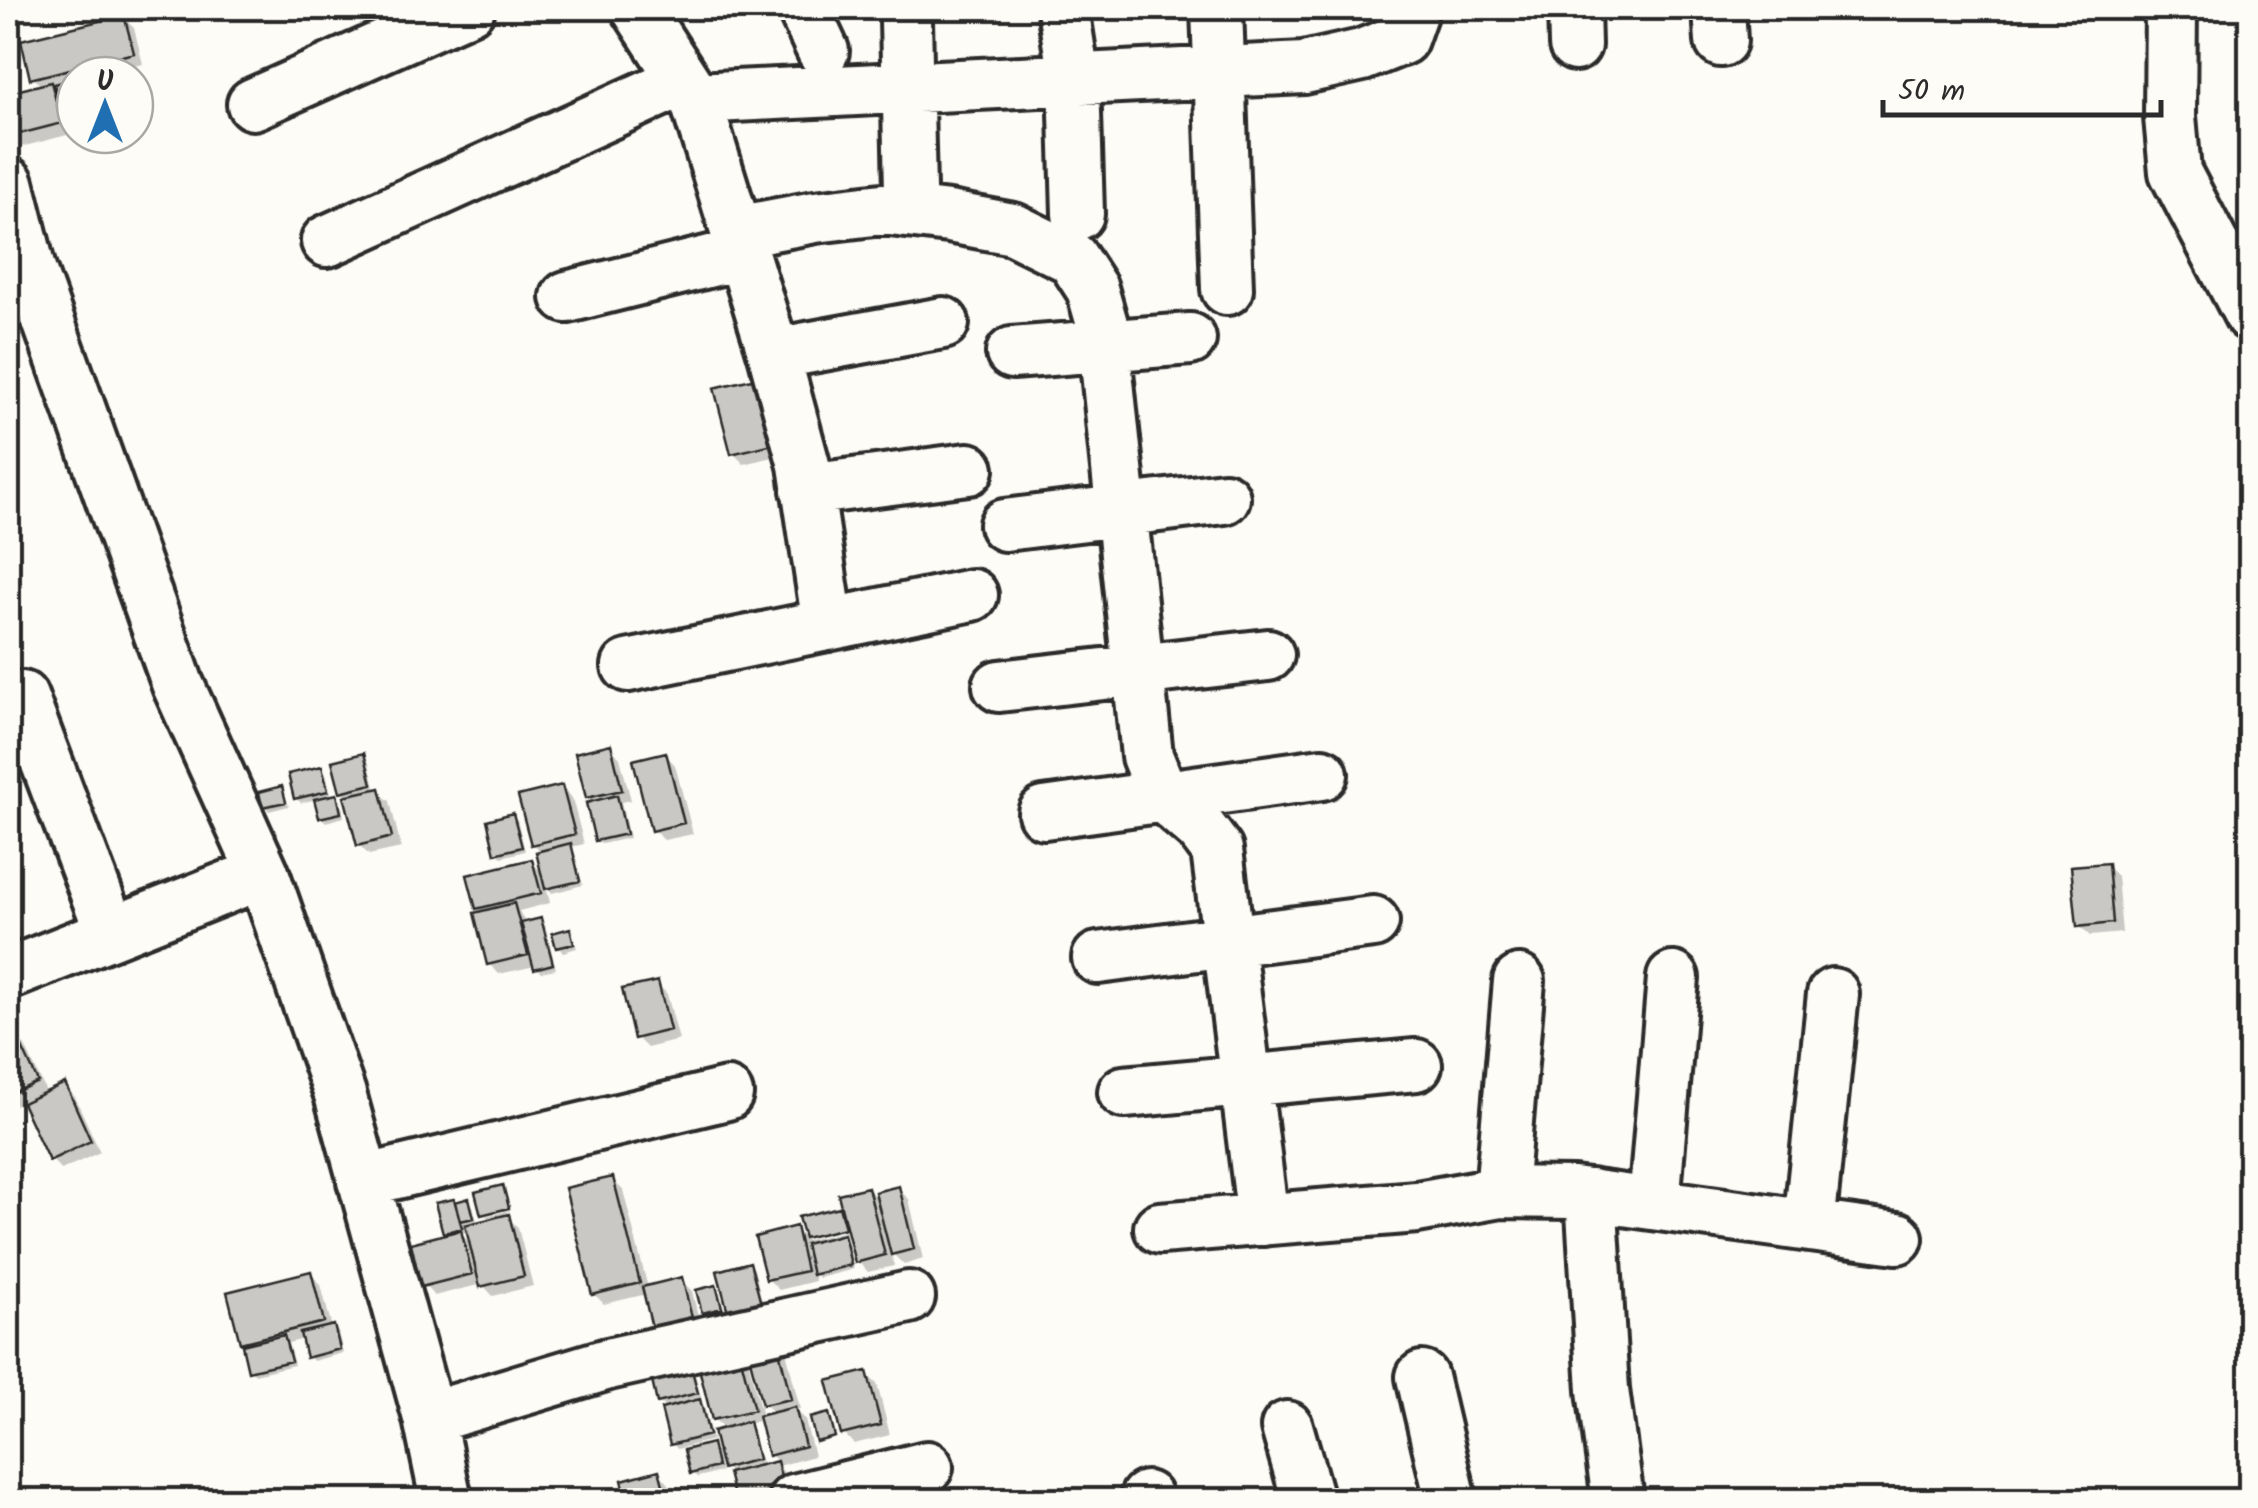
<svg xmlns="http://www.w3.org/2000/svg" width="2258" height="1508" font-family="Kalam,sans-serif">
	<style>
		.shadow { fill: #0003; fill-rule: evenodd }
		.building { fill: #c9c8c4; stroke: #2b2b2b; stroke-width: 2.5 }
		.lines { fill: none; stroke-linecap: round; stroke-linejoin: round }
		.minor-casing { stroke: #2b2b2b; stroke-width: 58 }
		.minor { stroke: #fdfcf7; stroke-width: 50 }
	</style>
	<rect width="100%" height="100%" fill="#fdfcf7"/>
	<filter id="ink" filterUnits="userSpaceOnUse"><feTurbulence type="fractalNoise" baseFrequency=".01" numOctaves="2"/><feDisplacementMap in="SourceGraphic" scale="20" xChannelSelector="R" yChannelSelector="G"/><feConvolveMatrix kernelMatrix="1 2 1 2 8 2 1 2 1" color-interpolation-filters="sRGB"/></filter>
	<g filter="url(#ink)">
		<!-- shadow -->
		<path class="shadow" d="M 20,8 L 53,8 L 28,16 Z
			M 123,18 L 134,28 L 143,64 L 96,75 L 75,75 L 75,123 L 69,124 L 71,134 L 21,147 L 11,136 L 8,96 L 42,87 L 33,77 Z
			M 769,390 L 786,454 L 744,464 L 733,453 Z
			M 610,747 L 620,758 L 631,800 L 621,802 L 629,838 L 602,844 L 597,840 L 595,803 L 588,797 Z
			M 665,754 L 675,765 L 693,834 L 664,840 L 653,830 Z
			M 364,756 L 368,760 L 376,791 L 390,801 L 401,848 L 369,855 L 359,845 L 349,797 L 342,791 Z
			M 322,768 L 326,773 L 332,798 L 341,801 L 344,817 L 326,822 L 321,817 L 316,799 L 301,803 L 296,798 Z
			M 562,787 L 572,798 L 584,844 L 571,847 L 583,885 L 552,893 L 546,886 L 550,903 L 519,911 L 526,924 L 540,920 L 545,925 L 556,969 L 541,972 L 535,966 L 499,974 L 489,964 L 483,913 L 478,908 L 532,862 L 544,875 L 542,853 L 533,843 Z
			M 281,789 L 289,806 L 269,811 L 265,806 Z
			M 513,816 L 517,820 L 525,851 L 502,857 L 497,853 Z
			M 2107,866 L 2117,876 L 2122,933 L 2090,936 L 2079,926 Z
			M 570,931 L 577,948 L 563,952 L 558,947 Z
			M 657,983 L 667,994 L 679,1040 L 647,1048 L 637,1038 Z
			M 15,1035 L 25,1046 L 47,1094 L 65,1086 L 75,1097 L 100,1152 L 61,1170 L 51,1159 L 25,1102 L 8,1107 L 8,1038 Z
			M 612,1180 L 623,1190 L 648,1288 L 681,1280 L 692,1291 L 702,1332 L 647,1294 L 604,1304 L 594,1294 Z
			M 868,1189 L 880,1202 L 898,1189 L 909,1199 L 923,1259 L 904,1265 L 891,1252 L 894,1266 L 868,1272 L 858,1261 L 856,1223 L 805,1235 L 838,1210 L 847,1218 Z
			M 468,1201 L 473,1206 L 478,1225 L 491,1221 L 486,1216 L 511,1210 L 505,1214 L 518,1228 L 533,1286 L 493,1296 L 482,1284 L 434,1296 L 424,1285 L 449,1236 L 445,1231 L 438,1205 ZM 469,1231 L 473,1246 L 460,1233 Z
			M 795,1229 L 807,1241 L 807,1240 L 850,1230 L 840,1234 L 848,1242 L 854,1269 L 819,1278 L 813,1272 L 815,1281 L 779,1290 L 768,1279 Z
			M 750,1265 L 754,1269 L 764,1309 L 712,1320 L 704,1312 L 715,1287 L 720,1292 L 726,1316 Z
			M 311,1274 L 321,1285 L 332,1328 L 338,1332 L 343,1353 L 313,1361 L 309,1356 L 305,1339 L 288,1343 L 294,1365 L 255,1374 L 251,1370 L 247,1347 L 242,1342 Z
			M 776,1344 L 787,1355 L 800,1409 L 795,1410 L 805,1420 L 814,1456 L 778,1466 L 787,1475 L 793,1500 L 738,1500 L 730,1472 L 718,1462 L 721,1472 L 697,1477 L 692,1473 L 711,1446 L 721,1456 L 725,1430 L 714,1419 L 738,1353 L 749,1364 L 762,1417 L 774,1414 L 764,1404 ZM 761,1420 L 770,1454 L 779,1463 L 762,1467 L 752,1429 L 748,1424 Z
			M 694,1370 L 701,1397 L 696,1399 L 704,1406 L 712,1440 L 677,1449 L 673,1444 L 667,1410 L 659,1402 L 653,1374 Z
			M 866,1374 L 877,1384 L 890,1435 L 854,1444 L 846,1436 L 846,1431 Z
			M 659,1473 L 669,1484 L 674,1500 L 629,1500 L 625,1482 Z"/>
		<!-- building -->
		<path class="building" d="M 124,15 L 134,53 L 30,79 L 21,40 Z
			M 75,79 L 75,118 L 64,120 L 54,84 Z
			M 51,82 L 62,123 L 8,137 L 8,93 Z
			M 760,377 L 777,443 L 731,454 L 714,388 Z
			M 611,744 L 622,790 L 586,798 L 575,753 Z
			M 666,752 L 684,823 L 651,831 L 633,760 Z
			M 364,753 L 372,784 L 340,792 L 332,761 Z
			M 322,766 L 328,791 L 294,799 L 288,774 Z
			M 562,785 L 575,834 L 531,845 L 518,796 Z
			M 282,786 L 286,802 L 262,807 L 259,792 Z
			M 380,788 L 392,837 L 357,846 L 344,796 Z
			M 337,794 L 341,813 L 319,818 L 314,799 Z
			M 617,795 L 626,834 L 595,841 L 586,803 Z
			M 513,813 L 522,847 L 495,854 L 487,820 Z
			M 571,843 L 580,881 L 545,889 L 536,852 Z
			M 532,859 L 541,893 L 476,909 L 467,875 Z
			M 2108,863 L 2113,923 L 2077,927 L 2071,866 Z
			M 514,903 L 528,955 L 487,965 L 474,913 Z
			M 541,918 L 553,964 L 534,969 L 521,923 Z
			M 570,928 L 574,944 L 556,948 L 552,933 Z
			M 658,981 L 670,1030 L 634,1039 L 622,989 Z
			M 15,1032 L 38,1082 L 8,1095 L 8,1036 Z
			M 65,1083 L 91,1141 L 49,1161 L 22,1103 Z
			M 613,1177 L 640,1283 L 592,1295 L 565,1188 Z
			M 503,1185 L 509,1208 L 481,1215 L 475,1192 Z
			M 899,1186 L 914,1249 L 891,1255 L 875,1192 Z
			M 868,1187 L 885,1255 L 855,1263 L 838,1194 Z
			M 469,1198 L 474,1218 L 460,1221 L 455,1202 Z
			M 454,1199 L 462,1228 L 443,1233 L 435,1203 Z
			M 839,1207 L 845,1228 L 804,1238 L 798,1217 Z
			M 509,1214 L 524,1276 L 480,1287 L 465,1225 Z
			M 796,1226 L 806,1271 L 766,1280 L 755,1237 Z
			M 461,1230 L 472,1274 L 421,1287 L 411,1243 Z
			M 844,1234 L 851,1265 L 812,1275 L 805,1244 Z
			M 750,1262 L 761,1304 L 728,1312 L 717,1271 Z
			M 311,1271 L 324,1322 L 240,1343 L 227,1292 Z
			M 682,1277 L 693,1322 L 653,1332 L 642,1287 Z
			M 716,1285 L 722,1308 L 702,1313 L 696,1290 Z
			M 334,1325 L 340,1349 L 306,1358 L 300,1333 Z
			M 284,1335 L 291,1361 L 248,1371 L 242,1345 Z
			M 777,1342 L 791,1399 L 762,1405 L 747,1348 Z
			M 739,1350 L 754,1410 L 712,1420 L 697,1360 Z
			M 690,1363 L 698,1393 L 657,1403 L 650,1372 Z
			M 867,1371 L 881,1425 L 841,1435 L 827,1381 Z
			M 700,1399 L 709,1435 L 670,1445 L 661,1409 Z
			M 795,1407 L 805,1446 L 768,1456 L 758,1416 Z
			M 829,1413 L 835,1437 L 816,1442 L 810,1418 Z
			M 749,1421 L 758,1459 L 722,1469 L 713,1431 Z
			M 712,1443 L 717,1467 L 690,1474 L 684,1450 Z
			M 777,1461 L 786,1497 L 770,1500 L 735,1500 L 728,1473 Z
			M 659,1470 L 667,1500 L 627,1500 L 622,1480 Z"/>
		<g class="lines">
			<defs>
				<path id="minor" d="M 637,8 L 695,98 L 774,354 L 804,465 L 828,625
					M 803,8 L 823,51
					M 1063,8 L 1074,79 L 1078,214
					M 1217,8 L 1227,289
					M 1574,8 L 1575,45
					M 1719,8 L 1721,41
					M 2171,8 L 2170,117 L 2175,172 L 2250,315
					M 906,20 L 910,190
					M 695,98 L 1304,68 L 1362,55 L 1402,39 L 1413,8
					M 253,104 L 469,8
					M 8,183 L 30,270 L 178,685 L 263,873 L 340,1094 L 429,1418 L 446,1500
					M 736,232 L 815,217 L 882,209 L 949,217 L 1013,229 L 1072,258 L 1092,289 L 1102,324 L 1147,756 L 1163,796 L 1201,829 L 1217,850 L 1263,1220
					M 327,241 L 683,80
					M 567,297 L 743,253
					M 1012,353 L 1190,339
					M 774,354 L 943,323
					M 807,490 L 968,469
					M 1005,525 L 1224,498
					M 628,666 L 972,595
					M 999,686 L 1268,655
					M 22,697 L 111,933
					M 1044,813 L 1322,774
					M 1098,958 L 1373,922
					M 8,974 L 263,873
					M 1124,1092 L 1416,1065
					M 363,1181 L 727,1094
					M 1501,1192 L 1519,981
					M 1591,1195 L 1603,1390 L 1618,1500
					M 1654,1204 L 1673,978
					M 1809,1226 L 1833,994
					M 1160,1228 L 1417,1207 L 1501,1192 L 1573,1193 L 1897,1238
					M 1422,1377 L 1451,1500
					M 429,1418 L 608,1364 L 909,1297
					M 1287,1427 L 1308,1500
					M 1146,1497 L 1146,1500
					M 794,1500 L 927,1467"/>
			</defs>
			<!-- minor casing -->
			<use href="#minor" class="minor-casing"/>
			<!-- minor -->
			<use href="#minor" class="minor"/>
		</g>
	</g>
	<!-- margin -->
	<rect width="2258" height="1508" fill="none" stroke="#fdfcf7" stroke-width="40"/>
	<rect x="20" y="20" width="2218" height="1468" fill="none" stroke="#2b2b2b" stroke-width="4" filter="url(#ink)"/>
	<!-- north arrow -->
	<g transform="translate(105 105)"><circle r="48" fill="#fdfcf7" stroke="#a9a8a5" stroke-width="2.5"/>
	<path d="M0-8L18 38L0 25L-18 38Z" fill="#1f6fb2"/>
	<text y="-15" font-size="28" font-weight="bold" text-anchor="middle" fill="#2b2b2b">U</text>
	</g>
	<!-- scale -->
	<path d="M1883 100v15h278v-15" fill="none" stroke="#2b2b2b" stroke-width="5"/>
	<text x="1898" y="100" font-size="30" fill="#2b2b2b" stroke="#fdfcf7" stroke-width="8" paint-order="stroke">50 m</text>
</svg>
